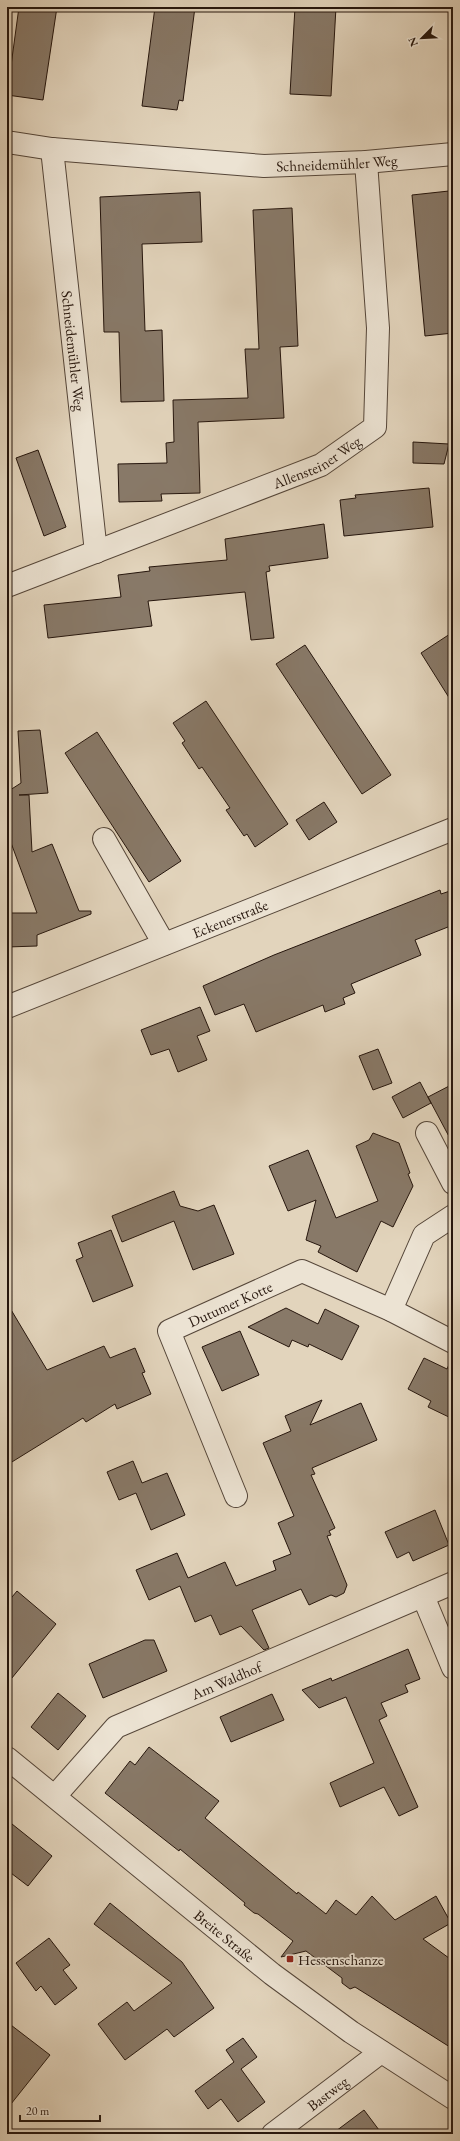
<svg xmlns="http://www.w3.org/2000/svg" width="460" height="2141" font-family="'EB Garamond',serif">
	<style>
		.building { fill: #887968; stroke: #26160d }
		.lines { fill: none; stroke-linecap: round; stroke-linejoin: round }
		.minor-casing { stroke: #554639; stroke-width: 24 }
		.minor { stroke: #ece3d3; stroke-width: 22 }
		.poi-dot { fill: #8f2418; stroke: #ece3d3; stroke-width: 1.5 }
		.labels { text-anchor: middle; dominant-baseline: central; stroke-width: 3.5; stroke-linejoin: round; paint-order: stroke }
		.street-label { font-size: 15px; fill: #26160d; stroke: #ece3d3 }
		.poi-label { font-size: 15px; fill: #26160d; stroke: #ece3d3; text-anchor: start }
	</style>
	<rect width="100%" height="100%" fill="#e2d4bc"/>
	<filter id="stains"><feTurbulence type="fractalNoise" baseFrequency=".005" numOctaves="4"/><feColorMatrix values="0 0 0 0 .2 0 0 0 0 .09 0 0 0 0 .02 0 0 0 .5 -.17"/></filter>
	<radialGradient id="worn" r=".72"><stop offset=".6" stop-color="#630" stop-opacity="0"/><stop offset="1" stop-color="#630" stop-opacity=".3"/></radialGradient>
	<!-- building -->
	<path class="building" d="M 19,7 L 57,7 L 43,100 L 7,95 Z
		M 155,7 L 195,7 L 183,101 L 179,100 L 177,110 L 142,106 Z
		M 295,7 L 336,7 L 331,96 L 290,94 Z
		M 449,191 L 453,238 L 453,333 L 425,336 L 412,195 Z
		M 200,192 L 202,242 L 142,244 L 145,331 L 162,330 L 164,401 L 121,402 L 119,332 L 104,332 L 100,197 Z
		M 292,208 L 298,346 L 280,347 L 284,418 L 198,422 L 200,493 L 161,494 L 162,501 L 119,502 L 118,464 L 167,463 L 166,443 L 174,442 L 173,400 L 248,398 L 245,349 L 259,349 L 253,210 Z
		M 413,442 L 449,444 L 444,464 L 413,463 Z
		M 38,450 L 66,527 L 44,536 L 16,458 Z
		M 429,488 L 433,527 L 344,536 L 340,500 L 356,498 L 355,495 Z
		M 324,524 L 328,558 L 269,566 L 270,571 L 266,572 L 274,638 L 251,640 L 245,592 L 148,601 L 152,626 L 48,638 L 44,605 L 121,597 L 118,575 L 150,571 L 149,567 L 227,560 L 225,539 Z
		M 453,632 L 453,704 L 421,653 Z
		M 305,645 L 391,775 L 362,794 L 276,664 Z
		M 206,701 L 288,824 L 255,847 L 247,834 L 244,836 L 226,810 L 230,808 L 202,767 L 199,769 L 182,743 L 185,741 L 173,723 Z
		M 40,730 L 48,793 L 19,795 L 29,795 L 32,852 L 52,844 L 79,911 L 91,911 L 91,914 L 37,935 L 37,946 L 7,947 L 7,913 L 37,913 L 7,832 L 7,792 L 21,783 L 18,731 Z
		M 97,732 L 181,861 L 149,882 L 65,753 Z
		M 324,802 L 337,822 L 309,840 L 296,820 Z
		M 440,890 L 441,894 L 453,890 L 453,925 L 415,940 L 421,955 L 351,984 L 355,993 L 343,998 L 345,1004 L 325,1012 L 323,1005 L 256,1032 L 244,1004 L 215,1015 L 203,986 L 274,955 Z
		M 200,1007 L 210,1031 L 197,1036 L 207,1060 L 178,1072 L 169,1049 L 151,1055 L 141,1030 Z
		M 378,1049 L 392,1083 L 373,1090 L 359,1056 Z
		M 420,1082 L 431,1103 L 403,1118 L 392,1097 Z
		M 453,1084 L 453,1144 L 428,1097 Z
		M 373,1133 L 399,1143 L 410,1173 L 408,1174 L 413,1186 L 393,1227 L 381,1221 L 357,1272 L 318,1252 L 321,1246 L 306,1240 L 316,1200 L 288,1211 L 269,1166 L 308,1150 L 336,1218 L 378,1201 L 356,1146 L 369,1140 Z
		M 174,1191 L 180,1206 L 198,1211 L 214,1205 L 234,1254 L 193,1270 L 174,1221 L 122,1242 L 112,1216 Z
		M 111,1230 L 133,1286 L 93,1302 L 76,1260 L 83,1257 L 78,1243 Z
		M 7,1303 L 47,1370 L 104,1346 L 110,1358 L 135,1348 L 145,1372 L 142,1373 L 151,1394 L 117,1409 L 115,1404 L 86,1422 L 83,1418 L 7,1465 Z
		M 286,1308 L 318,1324 L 325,1309 L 359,1326 L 342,1360 L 309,1344 L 308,1347 L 292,1340 L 289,1347 L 248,1327 Z
		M 240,1331 L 259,1375 L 222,1391 L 202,1347 Z
		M 453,1356 L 453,1419 L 428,1407 L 431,1401 L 408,1389 L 424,1358 L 447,1369 Z
		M 322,1400 L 310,1425 L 361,1403 L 377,1440 L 312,1468 L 315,1474 L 311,1475 L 335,1528 L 329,1531 L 331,1535 L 327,1536 L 347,1585 L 344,1593 L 336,1597 L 331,1595 L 309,1605 L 301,1589 L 252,1610 L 269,1648 L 264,1650 L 241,1626 L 220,1635 L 211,1615 L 195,1622 L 180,1586 L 149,1600 L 136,1570 L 177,1553 L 188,1578 L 225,1562 L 236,1586 L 276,1570 L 273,1561 L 291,1554 L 278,1523 L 294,1516 L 263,1443 L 291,1431 L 285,1416 Z
		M 133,1461 L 142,1483 L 167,1473 L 185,1515 L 151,1530 L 136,1493 L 119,1500 L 107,1472 Z
		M 435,1510 L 449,1545 L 413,1561 L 409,1552 L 397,1558 L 385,1532 Z
		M 17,1591 L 56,1624 L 7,1684 L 7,1603 Z
		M 145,1640 L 154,1640 L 167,1671 L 103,1698 L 89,1664 Z
		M 408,1649 L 420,1679 L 405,1685 L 408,1692 L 381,1703 L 387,1716 L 379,1720 L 418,1807 L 399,1816 L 384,1787 L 340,1807 L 330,1783 L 374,1763 L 346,1697 L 319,1708 L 302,1690 L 331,1678 L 332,1681 Z
		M 58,1693 L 86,1716 L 58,1750 L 31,1727 Z
		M 272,1694 L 284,1720 L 231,1742 L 220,1717 Z
		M 149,1747 L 219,1801 L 205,1818 L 297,1894 L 298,1892 L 326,1914 L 336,1900 L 356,1915 L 372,1896 L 395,1920 L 436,1896 L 451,1923 L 423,1939 L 453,1961 L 453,2049 L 371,1997 L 355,1987 L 350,1989 L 342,1983 L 342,1978 L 306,1951 L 281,1957 L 293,1941 L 258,1914 L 254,1913 L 244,1905 L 245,1903 L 180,1849 L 179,1851 L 105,1793 L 130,1761 L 135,1765 Z
		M 7,1820 L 52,1856 L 28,1886 L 7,1870 Z
		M 110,1903 L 182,1962 L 214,2008 L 174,2037 L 167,2029 L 125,2060 L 98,2024 L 127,2002 L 134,2011 L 172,1983 L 94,1924 Z
		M 49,1938 L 70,1965 L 63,1970 L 77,1988 L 55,2005 L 41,1986 L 36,1991 L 16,1963 Z
		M 7,2022 L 50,2055 L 7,2109 Z
		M 243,2038 L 257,2057 L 241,2069 L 265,2102 L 238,2122 L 221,2099 L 208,2109 L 195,2091 L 234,2062 L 226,2050 Z
		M 364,2110 L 382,2134 L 332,2134 Z"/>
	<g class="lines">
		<defs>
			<g id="minor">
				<path id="s1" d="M 7,142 L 52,149 L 264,166 L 366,162 L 453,154"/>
				<path id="s2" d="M 52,149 L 96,552"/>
				<path id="s3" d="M 7,586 L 321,465 L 375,427 L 378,328 L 366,162"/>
				<path d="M 104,839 L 164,944"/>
				<path id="s4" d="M 7,1007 L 453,829"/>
				<path d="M 427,1133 L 453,1183"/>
				<path d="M 391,1310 L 424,1235 L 453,1216"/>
				<path id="s5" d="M 236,1496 L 169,1331 L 302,1271 L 391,1310 L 453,1342"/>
				<path d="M 423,1596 L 453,1668"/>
				<path id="s6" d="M 7,1758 L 272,1974 L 351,2032 L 453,2098"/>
				<path id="s7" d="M 55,1796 L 116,1727 L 453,1583"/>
				<path id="s8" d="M 273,2134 L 381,2052"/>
			</g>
		</defs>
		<!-- minor casing -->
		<use href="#minor" class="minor-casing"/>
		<!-- minor -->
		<use href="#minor" class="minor"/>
	</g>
	<!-- markers -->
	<rect class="poi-dot" x="286" y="1955" width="8" height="8" rx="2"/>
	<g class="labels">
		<!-- street labels -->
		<g class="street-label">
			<text stroke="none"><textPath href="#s1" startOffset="331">Schneidemühler Weg</textPath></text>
			<text stroke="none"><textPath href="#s2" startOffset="203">Schneidemühler Weg</textPath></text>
			<text stroke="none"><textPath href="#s3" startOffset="334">Allensteiner Weg</textPath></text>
			<text stroke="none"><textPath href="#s4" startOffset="240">Eckenerstraße</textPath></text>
			<text stroke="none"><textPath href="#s5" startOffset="245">Dutumer Kotte</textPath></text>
			<text stroke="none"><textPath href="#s7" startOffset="212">Am Waldhof</textPath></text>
			<text stroke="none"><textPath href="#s6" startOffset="281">Breite Straße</textPath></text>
			<text stroke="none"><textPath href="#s8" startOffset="68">Bastweg</textPath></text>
		</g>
		<!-- poi labels -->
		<g class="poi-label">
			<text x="298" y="1959">Hessenschanze</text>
		</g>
	</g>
	<!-- margin -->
	<rect width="460" height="2141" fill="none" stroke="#e2d4bc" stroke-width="24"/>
	<rect x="8" y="8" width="444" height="2125" fill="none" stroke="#26160d" stroke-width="2"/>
	<rect x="12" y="12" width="436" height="2117" fill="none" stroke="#26160d"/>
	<!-- north arrow -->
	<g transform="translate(422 38) rotate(246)" stroke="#ece3d3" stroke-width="3" paint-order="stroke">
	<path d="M0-3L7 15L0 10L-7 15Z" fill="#26160d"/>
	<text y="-6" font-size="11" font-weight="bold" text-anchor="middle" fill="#26160d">N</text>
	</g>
	<!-- scale -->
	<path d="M20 2115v6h80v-6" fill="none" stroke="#26160d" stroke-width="2"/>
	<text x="26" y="2115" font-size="12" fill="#26160d" stroke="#ece3d3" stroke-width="3" paint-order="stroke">20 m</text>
	<rect width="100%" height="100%" filter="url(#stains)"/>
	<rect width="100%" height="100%" fill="url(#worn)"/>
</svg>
